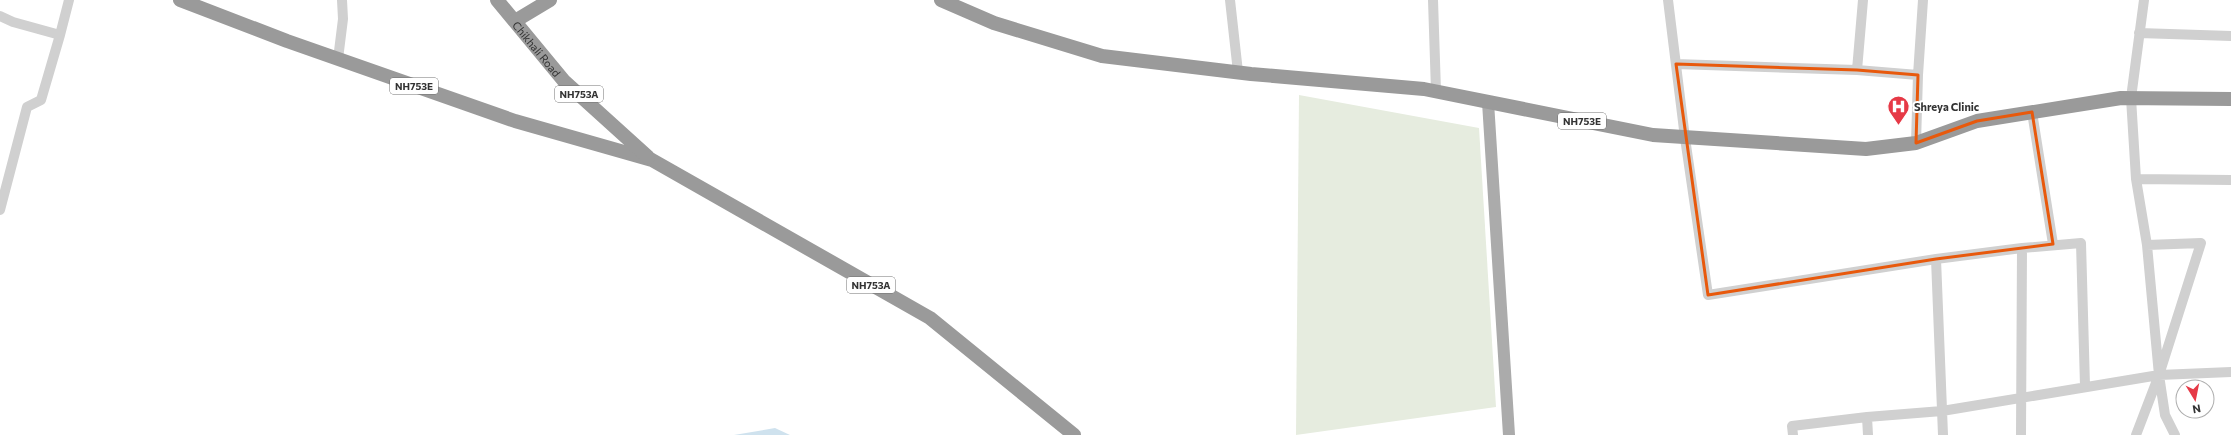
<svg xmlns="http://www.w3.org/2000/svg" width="2231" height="435" font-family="Commissioner,sans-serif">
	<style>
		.green { fill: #e6ecdf }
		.water { fill: #cfe2ee }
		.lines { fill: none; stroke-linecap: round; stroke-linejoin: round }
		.minor { stroke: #d0d0d0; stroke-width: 10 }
		.major { stroke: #ababab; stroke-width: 12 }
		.highway { stroke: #9a9a9a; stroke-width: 14 }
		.marked { fill: none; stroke: #e8590c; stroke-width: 3; stroke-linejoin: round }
		.labels { text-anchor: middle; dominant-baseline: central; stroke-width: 4; stroke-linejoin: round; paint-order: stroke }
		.shield { fill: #fff; stroke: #707070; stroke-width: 1 }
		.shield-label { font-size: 10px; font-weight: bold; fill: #333 }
		.street-label { font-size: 11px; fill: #333; stroke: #fff }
		.poi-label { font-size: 11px; font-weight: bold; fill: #333; stroke: #fff; text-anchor: start }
	</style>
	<rect width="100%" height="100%" fill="#fff"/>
	<!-- green -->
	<path class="green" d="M 1299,95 L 1479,128 L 1496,407 L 1296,435 Z"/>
	<!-- water -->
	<path class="water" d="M 775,428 L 790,435 L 734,435 Z"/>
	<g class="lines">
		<!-- minor -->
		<path class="minor" d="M 1230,0 L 1238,72
			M 1433,0 L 1436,91
			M 1668,0 L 1685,138 L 1708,295 L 1936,259
			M 1863,0 L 1857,70 L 1918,75 L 1916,143
			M 2144,0 L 2131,98 L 2136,179 L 2147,245 L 2159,375 L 2165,415 L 2175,435
			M 0,16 L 13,22 L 60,35 L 69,0
			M 2139,33 L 2231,36
			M 338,59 L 343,19 L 342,0
			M 1676,64 L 1857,70
			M 1918,75 L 1923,0
			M 2032,112 L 2053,244
			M 2136,179 L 2231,180
			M 0,210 L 27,107 L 41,100 L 60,35
			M 2022,248 L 2081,243 L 2085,386
			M 1867,417 L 1942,411 L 2159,375 L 2231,372
			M 1793,435 L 1792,426 L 1867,417 L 1868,435
			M 1943,435 L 1936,259 L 2022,248 L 2021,435
			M 2136,435 L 2159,375 L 2201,243 L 2147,245"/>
		<!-- major -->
		<path class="major" d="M 1488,102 L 1509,435"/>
		<!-- highway -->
		<g class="highway">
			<path d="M 180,0 L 287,41 L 515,121 L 652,160 L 930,318 L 1074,435"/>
			<path id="s1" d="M 497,0 L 564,81 L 648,157"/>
			<path d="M 941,0 L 994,23 L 1102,56 L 1251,74 L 1424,89 L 1653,135 L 1866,149 L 1916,143 L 1977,121 L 2121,98 L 2231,99"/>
			<path d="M 515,21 L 550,0"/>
		</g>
	</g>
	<!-- marked area -->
	<path class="marked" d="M 1676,64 L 1857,70 L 1918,75 L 1916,143 L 1977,121 L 2032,112 L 2053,244 L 1936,259 L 1708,295 Z"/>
	<!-- icons -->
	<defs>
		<symbol id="hospital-pin" viewBox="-11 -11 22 30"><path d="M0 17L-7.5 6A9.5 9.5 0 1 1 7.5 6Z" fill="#e63946" stroke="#fff"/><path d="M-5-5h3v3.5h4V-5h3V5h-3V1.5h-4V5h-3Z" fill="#fff"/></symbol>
	</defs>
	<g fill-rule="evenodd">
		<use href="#hospital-pin" x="1886" y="94" width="25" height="34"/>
	</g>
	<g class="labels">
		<!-- shield labels -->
		<g class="shield">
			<rect x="390" y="78" width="48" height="16" rx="3"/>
			<rect x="555" y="86" width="48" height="16" rx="3"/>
			<rect x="1558" y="113" width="48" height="16" rx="3"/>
			<rect x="847" y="277" width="48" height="16" rx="3"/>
		</g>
		<g class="shield-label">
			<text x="414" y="86">NH753E</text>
			<text x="579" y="94">NH753A</text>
			<text x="1582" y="121">NH753E</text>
			<text x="871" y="285">NH753A</text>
		</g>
		<!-- street labels -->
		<g class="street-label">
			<text stroke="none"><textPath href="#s1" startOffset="63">Chikhali Road</textPath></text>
		</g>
		<!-- poi labels -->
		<g class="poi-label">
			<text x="1914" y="106">Shreya Clinic</text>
		</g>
	</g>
	<!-- north arrow -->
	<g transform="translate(2195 399) rotate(170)"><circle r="19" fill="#ffffff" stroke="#adadad"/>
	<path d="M0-3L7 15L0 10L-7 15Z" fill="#e63946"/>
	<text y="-6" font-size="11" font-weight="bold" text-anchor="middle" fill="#333333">N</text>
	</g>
</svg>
